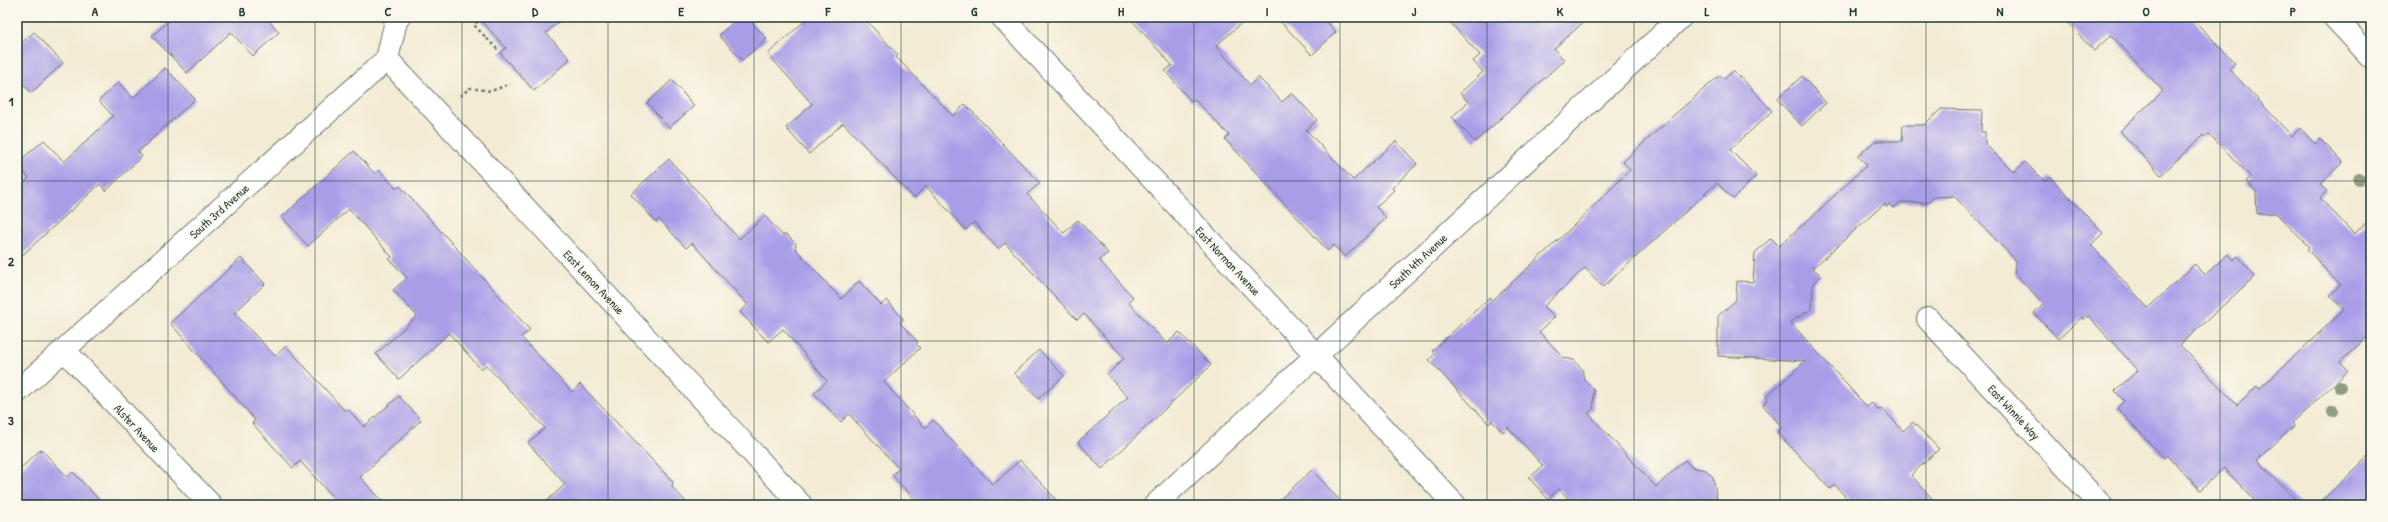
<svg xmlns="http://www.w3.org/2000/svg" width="2388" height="522" font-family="'Patrick Hand',sans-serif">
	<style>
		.building { fill: #a99de8 }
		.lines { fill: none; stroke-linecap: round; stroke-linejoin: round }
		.street-casing { stroke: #697a6c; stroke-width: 24 }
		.secondary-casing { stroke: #697a6c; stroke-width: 24 }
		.path { stroke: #697a6c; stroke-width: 2.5; stroke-dasharray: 3 3; stroke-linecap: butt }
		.street { stroke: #fff; stroke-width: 22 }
		.secondary { stroke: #fff; stroke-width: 22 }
		.tree { fill: #919d83 }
		.grid { fill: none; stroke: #1f3d34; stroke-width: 1; stroke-opacity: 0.55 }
		.labels { text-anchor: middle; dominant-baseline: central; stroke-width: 4; stroke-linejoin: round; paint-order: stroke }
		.street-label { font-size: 12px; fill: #1f3d34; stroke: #fbf7ec }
		.neatline { fill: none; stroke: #1f3d34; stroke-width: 1.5 }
		.grid-label { font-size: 13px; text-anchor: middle; font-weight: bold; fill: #1f3d34 }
	</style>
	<rect width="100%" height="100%" fill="#fbf7ec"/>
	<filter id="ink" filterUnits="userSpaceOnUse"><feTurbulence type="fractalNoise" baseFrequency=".025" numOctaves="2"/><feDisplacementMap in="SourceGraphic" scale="8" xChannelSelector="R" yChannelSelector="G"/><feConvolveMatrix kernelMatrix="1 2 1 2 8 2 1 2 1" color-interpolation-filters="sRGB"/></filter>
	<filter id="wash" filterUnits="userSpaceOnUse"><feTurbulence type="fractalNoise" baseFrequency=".012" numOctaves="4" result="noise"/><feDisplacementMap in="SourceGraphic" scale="16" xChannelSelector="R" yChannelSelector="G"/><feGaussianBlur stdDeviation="0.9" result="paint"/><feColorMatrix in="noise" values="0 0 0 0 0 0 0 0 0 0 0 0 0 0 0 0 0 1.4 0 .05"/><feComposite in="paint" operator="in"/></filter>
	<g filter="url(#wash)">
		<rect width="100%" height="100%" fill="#f3ebd4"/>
		<g id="blocks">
			<!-- building -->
			<path class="building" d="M 173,17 L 265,17 L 279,32 L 253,56 L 231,32 L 187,73 L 152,36 Z
				M 478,17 L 564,17 L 546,33 L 570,59 L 534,91 L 500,53 L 506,48 Z
				M 739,17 L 747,17 L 767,39 L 742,60 L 719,35 Z
				M 809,17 L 863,17 L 898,55 L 896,57 L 953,116 L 965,104 L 1040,183 L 1027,194 L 1064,233 L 1078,220 L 1108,253 L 1099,260 L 1133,297 L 1128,302 L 1167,344 L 1179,332 L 1211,365 L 1102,469 L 1078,442 L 1128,397 L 1107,375 L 1124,358 L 1084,314 L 1077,320 L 1005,243 L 998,249 L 974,222 L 966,230 L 926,186 L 914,198 L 843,123 L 809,154 L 786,128 L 812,104 L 768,54 Z
				M 1129,17 L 1248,17 L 1216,46 L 1250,85 L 1258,77 L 1282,102 L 1292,93 L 1317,120 L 1306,130 L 1353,180 L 1396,141 L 1417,164 L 1392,188 L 1394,190 L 1376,207 L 1386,218 L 1345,257 L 1334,245 L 1328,251 L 1225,139 L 1229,135 L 1194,99 L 1191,101 L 1165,71 L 1172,65 Z
				M 1276,17 L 1322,17 L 1336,32 L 1312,55 Z
				M 1445,17 L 1589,17 L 1554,49 L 1564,60 L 1475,142 L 1452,117 L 1468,102 L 1460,93 L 1483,72 L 1473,61 L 1480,55 Z
				M 2062,17 L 2191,17 L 2235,63 L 2229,69 L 2292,136 L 2300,128 L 2315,144 L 2320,139 L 2343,162 L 2320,184 L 2327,191 L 2320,198 L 2354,234 L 2371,218 L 2371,339 L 2368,336 L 2340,362 L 2348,371 L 2292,423 L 2294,426 L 2257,460 L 2301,505 L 2259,505 L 2224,468 L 2200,490 L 2167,455 L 2164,458 L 2117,408 L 2124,401 L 2115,391 L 2138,370 L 2088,316 L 2084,320 L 2082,317 L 2058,339 L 2034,313 L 2044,304 L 2014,273 L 2016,261 L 1954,196 L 1934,197 L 1926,203 L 1901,202 L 1893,208 L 1889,204 L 1887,207 L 1884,204 L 1813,268 L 1821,276 L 1813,283 L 1812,309 L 1790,322 L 1867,407 L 1872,403 L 1878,410 L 1883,409 L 1903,431 L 1913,422 L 1939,449 L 1911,475 L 1938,505 L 1853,505 L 1835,485 L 1830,489 L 1777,432 L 1782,427 L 1763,405 L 1768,399 L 1766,397 L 1805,361 L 1718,356 L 1718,316 L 1736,300 L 1737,281 L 1753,282 L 1755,253 L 1771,238 L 1779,246 L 1819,210 L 1867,165 L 1858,156 L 1875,141 L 1902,141 L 1903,125 L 1924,125 L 1941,109 L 1982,110 L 1981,132 L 1985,132 L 1985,144 L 2014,172 L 2025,162 L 2045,182 L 2050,177 L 2103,233 L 2091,245 L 2148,308 L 2195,264 L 2205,275 L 2228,254 L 2233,260 L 2238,256 L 2255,276 L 2180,345 L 2237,405 L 2257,386 L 2259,389 L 2344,310 L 2330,295 L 2340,285 L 2307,249 L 2309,247 L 2276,213 L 2257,214 L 2256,191 L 2246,181 L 2251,177 L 2209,134 L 2205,137 L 2203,135 L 2161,175 L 2120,131 L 2163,91 L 2111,35 L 2094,51 Z
				M 34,32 L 63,63 L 31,93 L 17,77 L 17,47 Z
				M 165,68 L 195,99 L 138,152 L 142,156 L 106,191 L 100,184 L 17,260 L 17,189 L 29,178 L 17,163 L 44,140 L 64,162 L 113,116 L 99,101 L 118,82 L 133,98 Z
				M 1733,71 L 1739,77 L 1740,76 L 1772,111 L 1730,150 L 1756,176 L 1733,199 L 1717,183 L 1603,287 L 1585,268 L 1544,306 L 1555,317 L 1539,332 L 1564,358 L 1574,360 L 1582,369 L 1584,379 L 1594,390 L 1593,409 L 1588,413 L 1656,487 L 1685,460 L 1691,467 L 1706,470 L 1713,477 L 1718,505 L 1574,505 L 1559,489 L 1548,499 L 1529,478 L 1543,466 L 1508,427 L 1503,432 L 1492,421 L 1489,424 L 1429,360 L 1435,354 L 1432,351 L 1489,298 L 1492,301 L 1570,229 L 1630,170 L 1623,162 L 1674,115 L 1720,75 L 1724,79 Z
				M 1802,76 L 1826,103 L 1802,126 L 1777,99 Z
				M 672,80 L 694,106 L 669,128 L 647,103 Z
				M 354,151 L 375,174 L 379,170 L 397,189 L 400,186 L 530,330 L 521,337 L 572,392 L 580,384 L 673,482 L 672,487 L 689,505 L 543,505 L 565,484 L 528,443 L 545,428 L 486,365 L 481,369 L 449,333 L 399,379 L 376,354 L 417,316 L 393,290 L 407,278 L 389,259 L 392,257 L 349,209 L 308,246 L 282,217 Z
				M 669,159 L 739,239 L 765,216 L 782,235 L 787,235 L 796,244 L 795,248 L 841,299 L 859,281 L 881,305 L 887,300 L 903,319 L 900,323 L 918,342 L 916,344 L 920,348 L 884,382 L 925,428 L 933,420 L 993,485 L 1020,460 L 1061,505 L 920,505 L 892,475 L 899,469 L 849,414 L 841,422 L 814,393 L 827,381 L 783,329 L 768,342 L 740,312 L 748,305 L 692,243 L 686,248 L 659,219 L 656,222 L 631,194 Z
				M 241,258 L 265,284 L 234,313 L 275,356 L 286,346 L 345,411 L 348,409 L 364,427 L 399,396 L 421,420 L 360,477 L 386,505 L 340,505 L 300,461 L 293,468 L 252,423 L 255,420 L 245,408 L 170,323 Z
				M 1039,350 L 1064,376 L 1038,399 L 1014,373 Z
				M 41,449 L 67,477 L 73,472 L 104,505 L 17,505 L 17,472 Z
				M 2371,454 L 2371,505 L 2317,505 Z
				M 1312,470 L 1344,505 L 1274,505 Z"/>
		</g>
	</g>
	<g filter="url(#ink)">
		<use href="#blocks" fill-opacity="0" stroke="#697a6c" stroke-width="1"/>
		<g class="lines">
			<defs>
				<path id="street" d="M 1002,17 L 1455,505
					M 387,59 L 801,505
					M 1928,319 L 2101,505
					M 64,350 L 211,505
					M 17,392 L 387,59 L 396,21 L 399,17
					M 1155,505 L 1681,17"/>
				<path id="secondary" d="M 2334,17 L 2371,57"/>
			</defs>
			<!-- street casing -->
			<use href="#street" class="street-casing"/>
			<!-- secondary casing -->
			<use href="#secondary" class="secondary-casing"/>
			<!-- path -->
			<path class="path" d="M 482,17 L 474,25 L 498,50
				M 460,96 L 470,88 L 491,91 L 510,84"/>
			<!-- street -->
			<use href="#street" class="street"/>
			<!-- secondary -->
			<use href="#secondary" class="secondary"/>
		</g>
		<!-- trees -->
		<g class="tree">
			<circle cx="2359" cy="179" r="6"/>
			<circle cx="2340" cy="387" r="6"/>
			<circle cx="2333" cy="411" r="6"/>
		</g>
	</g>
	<!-- grid -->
	<path class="grid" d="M 168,17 L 168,505M 315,17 L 315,505M 462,17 L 462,505M 608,17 L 608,505M 754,17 L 754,505M 901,17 L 901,505M 1048,17 L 1048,505M 1194,17 L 1194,505M 1340,17 L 1340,505M 1487,17 L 1487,505M 1634,17 L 1634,505M 1780,17 L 1780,505M 1926,17 L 1926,505M 2073,17 L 2073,505M 2220,17 L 2220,505M 17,181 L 2371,181M 17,341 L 2371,341"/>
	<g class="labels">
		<!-- street labels -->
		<g class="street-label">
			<text transform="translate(219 211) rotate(-42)">South 3rd Avenue</text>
			<text transform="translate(1228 261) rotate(47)">East Norman Avenue</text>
			<text transform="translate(1418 261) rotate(-43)">South 4th Avenue</text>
			<text transform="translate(594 282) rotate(47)">East Lemon Avenue</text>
			<text transform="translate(2014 412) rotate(47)">East Winnie Way</text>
			<text transform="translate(137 428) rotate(47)">Alster Avenue</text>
		</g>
	</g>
	<!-- margin -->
	<rect width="2388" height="522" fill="none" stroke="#fbf7ec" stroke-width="44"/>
	<rect x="22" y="22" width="2344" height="478" class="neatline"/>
	<g class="grid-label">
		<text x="95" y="16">A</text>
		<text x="242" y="16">B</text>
		<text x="388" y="16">C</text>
		<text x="535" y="16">D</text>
		<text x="681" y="16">E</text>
		<text x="828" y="16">F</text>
		<text x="974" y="16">G</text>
		<text x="1121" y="16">H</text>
		<text x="1267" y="16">I</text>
		<text x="1414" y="16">J</text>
		<text x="1560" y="16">K</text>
		<text x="1707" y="16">L</text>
		<text x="1853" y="16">M</text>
		<text x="2000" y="16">N</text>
		<text x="2146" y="16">O</text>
		<text x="2293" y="16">P</text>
		<text x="11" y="106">1</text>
		<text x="11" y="266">2</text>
		<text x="11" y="425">3</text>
	</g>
</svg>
